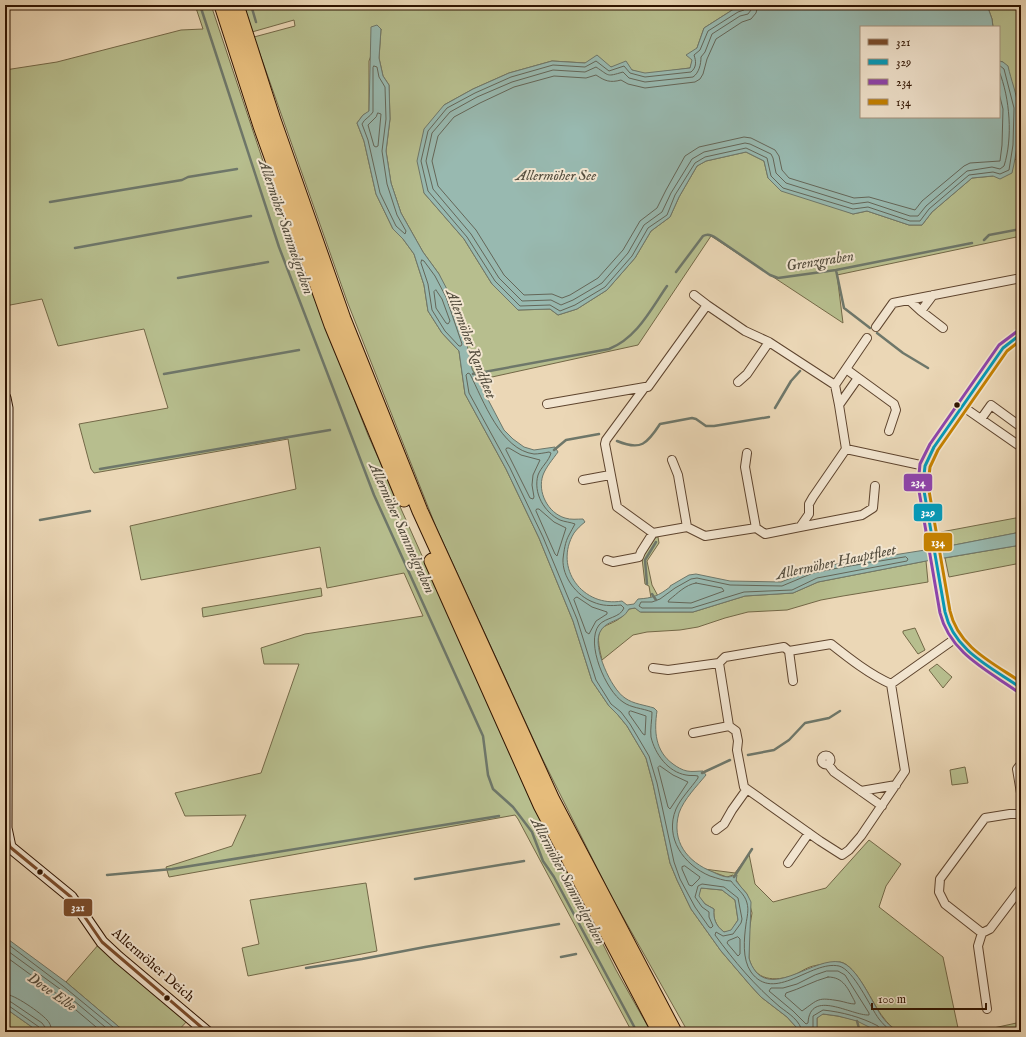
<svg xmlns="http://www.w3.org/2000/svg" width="1026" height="1037" font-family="'IM FELL English',serif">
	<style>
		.green { fill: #b7be8e; stroke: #736847 }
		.water { fill: #98b9b0; stroke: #6e776a; fill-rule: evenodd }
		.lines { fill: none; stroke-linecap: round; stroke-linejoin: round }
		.shore { stroke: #646658; stroke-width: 1 }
		.stream { stroke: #6e776a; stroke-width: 2.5 }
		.street-casing { stroke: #5e442e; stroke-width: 10 }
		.secondary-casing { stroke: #2f1300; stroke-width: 13 }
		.highway-casing { stroke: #2f1300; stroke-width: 17 }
		.street { stroke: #f2e5d0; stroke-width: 8 }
		.secondary { stroke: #f2e5d0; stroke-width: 11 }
		.highway { stroke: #e6bc7b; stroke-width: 15 }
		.bus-1-casing { stroke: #f2e5d0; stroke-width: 6 }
		.bus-2-casing { stroke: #f2e5d0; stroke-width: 6 }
		.bus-3-casing { stroke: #f2e5d0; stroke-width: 6 }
		.bus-4-casing { stroke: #f2e5d0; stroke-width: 6 }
		.bus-1 { stroke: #7a4b2a; stroke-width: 3 }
		.bus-2 { stroke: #059ab9; stroke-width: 3 }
		.bus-3 { stroke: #8e44ad; stroke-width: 3 }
		.bus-4 { stroke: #c58100; stroke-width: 3 }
		.bus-dot { fill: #2f1300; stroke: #f2e5d0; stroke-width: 1.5 }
		.labels { text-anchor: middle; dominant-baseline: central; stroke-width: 4; stroke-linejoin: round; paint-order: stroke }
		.street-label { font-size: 14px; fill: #2f1300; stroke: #f2e5d0 }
		.water-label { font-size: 15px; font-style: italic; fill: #544d3e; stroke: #f2e5d0 }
		.line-badge { stroke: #f2e5d0; stroke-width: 1.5 }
		.badge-label { font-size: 11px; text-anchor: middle; font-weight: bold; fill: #fff }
	</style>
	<rect width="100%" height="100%" fill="#ebd7b6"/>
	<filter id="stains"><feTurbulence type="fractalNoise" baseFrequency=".005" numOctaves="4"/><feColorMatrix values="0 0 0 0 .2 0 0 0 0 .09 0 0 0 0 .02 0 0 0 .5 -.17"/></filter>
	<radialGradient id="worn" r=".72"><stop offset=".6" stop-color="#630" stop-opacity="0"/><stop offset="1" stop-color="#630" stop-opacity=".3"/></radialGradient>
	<!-- green -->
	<path class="green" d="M 195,5 L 211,5 L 276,200 L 368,435 L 538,815 L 616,970 L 651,1032 L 632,1032 L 518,819 L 515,815 L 169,877 L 166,867 L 232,846 L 246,815 L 185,816 L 175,793 L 261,773 L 299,664 L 264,664 L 261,648 L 305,634 L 423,616 L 404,573 L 327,588 L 320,547 L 141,580 L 130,526 L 296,489 L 288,439 L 94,473 L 91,469 L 79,424 L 168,408 L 144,329 L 58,346 L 42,299 L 5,306 L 5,70 L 57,62 L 181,30 L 203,29 Z
		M 243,5 L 372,5 L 377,8 L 382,5 L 753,5 L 737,7 L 704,28 L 690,68 L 645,74 L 632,70 L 585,63 L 552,61 L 509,73 L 473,89 L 444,105 L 424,193 L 464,239 L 492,284 L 518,310 L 550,309 L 558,315 L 577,309 L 607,290 L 635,258 L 651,231 L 670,217 L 679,197 L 697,166 L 706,161 L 746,152 L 764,161 L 768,178 L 853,214 L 867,211 L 909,225 L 922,225 L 932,212 L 972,178 L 993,176 L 1016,159 L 1018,107 L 1003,62 L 999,61 L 999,27 L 993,27 L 992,19 L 987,5 L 1021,5 L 1021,236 L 837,275 L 843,323 L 711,236 L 638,345 L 492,377 L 476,378 L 472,369 L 467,345 L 439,274 L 423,252 L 401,213 L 391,183 L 386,151 L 390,119 L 389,85 L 383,76 L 379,58 L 381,29 L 369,61 L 369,112 L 363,115 L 357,123 L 364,141 L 376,194 L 393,229 L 403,239 L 414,254 L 424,285 L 428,311 L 442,333 L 459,351 L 465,394 L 506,469 L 539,538 L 573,621 L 592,681 L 609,706 L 618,715 L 627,726 L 646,758 L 653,784 L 670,863 L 677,880 L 691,909 L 721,951 L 750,985 L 761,997 L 787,1017 L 797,1028 L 798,1032 L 688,1032 L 610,894 L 542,758 L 436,527 L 347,301 L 254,37 L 295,26 L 294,20 L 252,32 Z
		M 1021,517 L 1021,532 L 944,547 L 941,532 Z
		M 656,537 L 658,537 L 659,543 L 647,561 L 652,585 L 658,596 L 651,598 L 649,586 L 645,584 L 642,558 Z
		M 1021,545 L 1021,563 L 949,577 L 945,558 Z
		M 926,561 L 928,582 L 843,596 L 821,600 L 787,610 L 748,612 L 725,618 L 698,627 L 680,630 L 647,632 L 633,635 L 602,660 C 590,614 611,634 629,609 L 635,608 L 641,612 L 693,612 L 745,596 L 793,593 L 818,582 Z
		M 321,588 L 322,596 L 203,617 L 202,608 Z
		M 915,628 L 925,650 L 918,654 L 903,633 L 903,631 Z
		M 937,664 L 952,677 L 943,688 L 929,670 Z
		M 965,767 L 968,783 L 952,785 L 950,770 Z
		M 869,840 L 901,864 L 886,886 L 879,907 L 943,957 L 958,1028 L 989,1029 L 1021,1022 L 1021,1032 L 898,1032 C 892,1027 887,1023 883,1017 C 873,1005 856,964 840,962 C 835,962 815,965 810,967 C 804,969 799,973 794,975 C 775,982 754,981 749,958 L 749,932 L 752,913 L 747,894 L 740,886 L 733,875 L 727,877 L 704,869 L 735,873 L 749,854 L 755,884 L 773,902 L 826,888 Z
		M 366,883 L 377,951 L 248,976 L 242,948 L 259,944 L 250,900 Z
		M 701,888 L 722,890 L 735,900 L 738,920 L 731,931 L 724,932 C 716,926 713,919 714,909 L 705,904 L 698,896 Z
		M 99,944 L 188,1020 L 177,1032 L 125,1032 L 66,982 Z
		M 5,1008 L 39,1032 L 5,1032 Z
		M 822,1014 C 841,1016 864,1020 879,1032 L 819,1032 L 817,1028 L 817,1018 Z"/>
	<!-- water -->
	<path class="water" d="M 753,5 L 987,5 L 992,19 L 993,27 L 861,27 L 861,117 L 999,117 L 999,61 L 1003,62 L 1008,66 C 1011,80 1017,94 1018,108 C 1020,129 1017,152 1012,173 L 1000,179 L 993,176 L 972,178 L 932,212 L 922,225 L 909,225 L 867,211 L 853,214 L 781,191 L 768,178 L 764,161 L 746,152 L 706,161 L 697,166 L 679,197 L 670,217 L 651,231 L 635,258 L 607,290 L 577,309 L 558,315 L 550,309 L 518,310 L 492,284 L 464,239 L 424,193 L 417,161 L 424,129 L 444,105 L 473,89 L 509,73 L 552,61 L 585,63 L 597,55 L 611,67 L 626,61 L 632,70 L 645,73 L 690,68 L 692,60 L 686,55 L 697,48 L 704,28 L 737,7 Z
		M 377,25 L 381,29 L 379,58 L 383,76 L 389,85 L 390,119 L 386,151 L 391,183 L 401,213 L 423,252 L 439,274 L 450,295 L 467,345 L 472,369 L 504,430 L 513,439 L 524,447 L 534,450 L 555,447 L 558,452 C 553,459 546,467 543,475 C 537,492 548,513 565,518 C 571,520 577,519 583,519 L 585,522 C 581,525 577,529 574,533 C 553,568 583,608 622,601 L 627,605 L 634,604 L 638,599 C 653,598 658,596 670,587 L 670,586 L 682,579 L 689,575 L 696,574 L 730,581 L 781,582 L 812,570 L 837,564 L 944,547 L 1021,532 L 1021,545 L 926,561 L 818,582 L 793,593 L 745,596 L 693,612 L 640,612 L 635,608 L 629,609 C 627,612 625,615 623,616 C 615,622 605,622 600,632 C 592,647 611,689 625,698 C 633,704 645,705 654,708 L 657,711 C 654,731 655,751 673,764 C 677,767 682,770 687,771 C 692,772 698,771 703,771 L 706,775 C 697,786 684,799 679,813 C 671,841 687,862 713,872 C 717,874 723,877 728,877 C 731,877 734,875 737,875 L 736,881 L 747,894 L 751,902 L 749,958 C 750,963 753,968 756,972 C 776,995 815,957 840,962 C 858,966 872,1004 883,1018 C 887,1024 893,1028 899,1032 L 879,1032 L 857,1021 L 838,1016 L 823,1014 L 817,1018 L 817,1028 L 819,1032 L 798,1032 L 797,1028 L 787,1017 L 761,997 L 750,985 L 721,951 L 691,909 L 677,880 L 670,863 L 653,784 L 646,758 L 627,726 L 618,715 L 609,706 L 592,681 L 573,621 L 539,538 L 506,469 L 465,394 L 459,351 L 442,333 L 428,311 L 424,285 L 414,254 L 403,239 L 393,229 L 376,194 L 364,141 L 357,123 L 363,115 L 369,111 L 371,27 ZM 701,888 L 722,890 L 735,900 L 738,920 L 731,930 L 724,932 C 716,926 713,919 714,909 L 705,904 L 699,896 Z
		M 5,937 L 66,982 L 125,1032 L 39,1032 L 5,1008 Z"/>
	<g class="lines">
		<!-- shore -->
		<path class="shore" d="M 746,5 L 744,10 L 738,12 L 708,31 L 700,50 L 694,55 C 696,61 697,67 691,72 L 645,77 L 630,73 L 624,66 L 609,71 L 596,61 L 585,67 L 553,65 L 511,77 L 475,93 L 447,108 L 428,131 L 421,161 L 428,191 L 467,237 L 495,281 L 520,306 L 550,305 L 560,311 L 575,305 L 605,287 L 632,256 L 648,228 L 667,215 L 675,195 L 695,163 L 705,157 L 746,148 L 767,158 L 771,176 L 783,188 L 853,209 L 868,207 L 910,221 L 920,221 L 929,209 L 969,175 L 993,172 L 1000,174 L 1009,170 L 1013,145 L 1014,108 L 1004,69 L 999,65
			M 752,5 L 751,10 L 748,14 L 740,16 L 712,34 L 705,52 L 701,57 C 701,64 699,73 693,77 L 645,82 L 629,78 L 623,72 C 606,77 610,76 596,67 L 585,72 L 553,70 L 512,82 L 477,97 L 450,112 L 432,133 L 426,161 L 433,189 L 471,234 L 499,278 L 522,301 L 551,300 L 561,305 L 573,300 L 602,283 L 628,253 L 644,225 L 662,212 L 671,193 L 692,159 L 704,152 L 745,143 L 750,144 L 771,154 L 773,158 L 776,173 L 786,183 L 853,204 L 868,202 L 910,216 L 918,216 L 926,206 L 967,171 L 992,167 L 1000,169 L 1004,166 C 1013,138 1010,98 999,71
			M 758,5 L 756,13 L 751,19 L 742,22 L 716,39 L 707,59 L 703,74 L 700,79 L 695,82 L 645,88 L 628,84 L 621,80 C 610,83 605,81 596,75 L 586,78 L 554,76 L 514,87 L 480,103 L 454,117 L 438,136 L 432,161 L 438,186 L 476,230 L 504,275 L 524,295 L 552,294 L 562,298 L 570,295 L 598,278 L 623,250 L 640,221 L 657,208 L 666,190 L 685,156 L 699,147 L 744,137 L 751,138 L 775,150 L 779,156 L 782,170 L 789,178 L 854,198 L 869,197 L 915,210 L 922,201 L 964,166 L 970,163 L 1000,161 L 1002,145 L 1003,109 L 999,93
			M 374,66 L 377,67 L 379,77 L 385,87 L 386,119 L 382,151 L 387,184 L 397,215 L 406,231 L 405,234 L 396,226 L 380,193 L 368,140 L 362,124 C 364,119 370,117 373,112 L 373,68 Z
			M 378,113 L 381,114 L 378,146 L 376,147 L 374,146 L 368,125 L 376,117 Z
			M 422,260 L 424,261 L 435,276 L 446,297 L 462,344 L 461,346 L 459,346 L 445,331 L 432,310 L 428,284 L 421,263 Z
			M 436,290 L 442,299 L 450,321 L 448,324 L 446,323 L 436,308 L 434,292 Z
			M 507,448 L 509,448 L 521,455 L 540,460 L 533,475 L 532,485 L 534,497 L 533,499 L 530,498 L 506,450 Z
			M 537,509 L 539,509 L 554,522 L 566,528 L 557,556 L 555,554 L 536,511 Z
			M 906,557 L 908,559 L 907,561 L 817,578 L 792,590 L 744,592 L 692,608 L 642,608 L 639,606 L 641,602 L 652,602 L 660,599 L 675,588 L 691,579 L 697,578 L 730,585 L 782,586 L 813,573 L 838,568 Z
			M 696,583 L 722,588 L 724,591 L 691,603 L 668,602 L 669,600 C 678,593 685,585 696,583 Z
			M 575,598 L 577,597 L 592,607 L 607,612 L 607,614 L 596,621 L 589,634 L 586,632 L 574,600 Z
			M 631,711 L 646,716 L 645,735 L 643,734 L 629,714 L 629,712 Z
			M 660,766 L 673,775 L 688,782 L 670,809 L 668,807 L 658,768 Z
			M 685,866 L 700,877 L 699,879 L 692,886 L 689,885 L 682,869 L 682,867 Z
			M 738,937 L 740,939 L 740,954 L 738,956 L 727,943 L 728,941 Z
			M 5,942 L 63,986 L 119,1032
			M 5,949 L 60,989 L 111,1032
			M 5,956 L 57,994 L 102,1032
			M 827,971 L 838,971 L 845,975 L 869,1013 L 869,1015 C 852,1016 810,988 808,1023 L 806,1024 L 793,1011 L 769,991 L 771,988 L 783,988 L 797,984 L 815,975 Z
			M 828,977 C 844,977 848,989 855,1002 L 855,1004 C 850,1004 845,1002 840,1001 C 817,997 819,999 802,1011 L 785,996 L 786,993 C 800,989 813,981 828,977 Z
			M 5,994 C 14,994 41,1013 47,1020 C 51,1024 51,1028 52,1032
			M 5,1000 L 11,1002 L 42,1023 L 45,1027 L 45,1032
			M 5,1005 L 9,1006 L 39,1027 L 40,1032
			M 802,1032 C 801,1021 788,1013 780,1007 C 755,986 734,961 715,935 L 716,932 L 723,936 L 733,934 L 741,923 L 742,919 L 738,898 L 724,887 L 702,884 L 698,886 L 695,897 L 702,907 L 709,912 L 709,917 L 713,926 L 711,928 L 709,927 L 695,907 L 680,879 L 674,862 L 657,783 L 649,756 L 630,724 L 621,712 L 611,704 L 596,680 L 577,619 L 543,537 L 510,468 L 469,393 L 466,375 L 468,373 L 470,374 C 483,400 501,450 534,454 C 538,454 544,453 549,452 L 551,453 C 549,461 541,467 538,475 C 533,493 544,512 560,520 C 565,522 570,522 575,524 C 573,528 571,531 569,535 C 565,542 564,551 563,559 C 562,577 577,596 593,602 C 602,606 611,606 621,605 L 624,608 C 620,618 606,617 599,625 C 585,643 606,691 623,702 C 631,708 642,708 652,712 C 652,720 650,729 651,737 C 655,754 668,772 686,775 C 690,776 694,775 698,776 L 698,778 C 691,788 681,798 676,809 C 664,838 684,865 710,876 C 717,878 724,881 731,881 C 736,888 745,894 747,903 C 749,910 747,917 746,924 C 744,939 742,959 751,972 C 774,1004 811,960 839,966 C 854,970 870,1007 879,1019 C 883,1024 887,1028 892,1032
			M 815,1032 L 813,1028 L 813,1016 L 823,1010 C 842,1012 861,1017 878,1026 L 881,1032"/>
		<!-- stream -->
		<path class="stream" d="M 200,5 L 279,247 L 374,495 L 483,736 L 488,775 L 493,789 L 513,807 L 532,832 L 543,861 L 554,877 L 637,1032
			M 251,5 L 256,22
			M 407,5 L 487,8 L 584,5
			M 50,202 L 182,180 L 188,177 L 237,169
			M 984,240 L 989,235 L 1021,229
			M 75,248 L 251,216
			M 836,270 L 844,308 L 870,328
			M 676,272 L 703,236 C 708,233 712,235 716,238 L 770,275 L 778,278 L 836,270 L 972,243
			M 178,278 L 268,262
			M 877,333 L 903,353 L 928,368
			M 164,374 L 299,350
			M 473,374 L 609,349 C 637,338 651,309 667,286
			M 775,408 L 791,381 L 800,371
			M 617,441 C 641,451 647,444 660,424 L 692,418 L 696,419 L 706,426 L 714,426 L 769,417
			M 554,450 L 566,440 L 599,434
			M 100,469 L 330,430
			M 40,520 L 90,511
			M 647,584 L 645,560 L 656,542
			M 652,594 L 656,600
			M 748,755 L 774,750 L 789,740 L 805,723 L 829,718 L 840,711
			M 702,773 L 730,760
			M 107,875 L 172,869 L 499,816
			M 734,877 L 752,849
			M 415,879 L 524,861
			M 561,957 L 576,954
			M 306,968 L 362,959 L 425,947 L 559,924
			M 857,1021 L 860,1032"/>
		<defs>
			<path id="street" d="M 694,295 L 707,305
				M 909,300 L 921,311 L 943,328
				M 921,311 L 933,295
				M 876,327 L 893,303 L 1021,278
				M 1021,334 L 1017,336 L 1003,348 L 934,447 L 925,466 L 923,485 L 945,612 C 947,621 950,630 956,638 C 968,655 1003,675 1021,688
				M 846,369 L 894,404 L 896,410 L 889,431
				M 858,378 L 839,405 L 835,385 L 769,342 L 745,331 L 707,305 L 648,387 L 645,387 L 606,440 L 605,444 L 617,507 L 653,533 L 687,527 L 705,536 L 756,528 L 765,534 L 800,527 L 809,514 L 809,504 L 813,497 L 846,449 L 925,466
				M 738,382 L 747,374 L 769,342
				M 835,385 L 867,338
				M 547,404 L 645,387
				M 839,405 L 846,449
				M 962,406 L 1021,447
				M 981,419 L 991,405 L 1021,427
				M 747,453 L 745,467 L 756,528
				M 672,460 L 678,475 L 687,527
				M 583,480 L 610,475
				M 800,527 L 862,515 L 873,508 L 875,486
				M 607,560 L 613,562 L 639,557 L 641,552 L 653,533
				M 789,651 L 793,681
				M 653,668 L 668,670 L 719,663
				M 891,684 C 869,674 850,659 831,644 L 789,651 L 784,647 L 725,657 L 719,663 L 729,726 L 736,731 L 738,741 L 737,750 L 744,787 L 820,841 L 842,855 L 849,850 L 861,836 L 905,771 L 891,684 L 956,638
				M 693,733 L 729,726
				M821.5 760a4.5 4.5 0 1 1 9 0a4.5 4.5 0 1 1-9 0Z
				M 828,764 L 834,772 L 882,806
				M 1021,764 L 1017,769 L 1021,793
				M 861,791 L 896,785
				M 716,830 L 724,824 L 732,810 L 747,789
				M 5,854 L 10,847
				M 788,863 L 809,833
				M 982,933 L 945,904 L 939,892 L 940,879 L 985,818 L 1010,814 L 1021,814
				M 987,1009 L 978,946 L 982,933 L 990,929 L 1021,888"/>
			<path id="secondary" d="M 5,398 L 7,408 L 6,828 L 10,847 L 71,897 L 102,942 L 118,957 L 207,1032"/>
			<path id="highway" d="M 222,5 L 261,126 L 332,325 L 404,499
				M 236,5 L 273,120 L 343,319 L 420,511 L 552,800 L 674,1032
				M 432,561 L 541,805 L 660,1032"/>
		</defs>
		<!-- street casing -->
		<use href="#street" class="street-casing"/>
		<!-- secondary casing -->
		<use href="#secondary" class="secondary-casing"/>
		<!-- highway casing -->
		<use href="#highway" class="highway-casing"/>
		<!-- street -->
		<use href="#street" class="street"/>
		<!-- secondary -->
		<use href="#secondary" class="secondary"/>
		<!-- highway -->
		<use href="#highway" class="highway"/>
		<defs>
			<path id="bus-1" d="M 5,398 L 7,408 L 6,828 L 10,847 L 71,897 L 102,942 L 207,1032"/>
			<path id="bus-2" d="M 1021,334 L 1003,348 L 934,447 L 925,466 L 923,485 L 945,612 C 954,651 991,667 1021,688"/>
			<path id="bus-3" d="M 1018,692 C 987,670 950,653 940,613 L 918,485 L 920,464 L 930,444 L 999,345 L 1019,330"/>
			<path id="bus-4" d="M 1021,340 L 1007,351 L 938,450 L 930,467 L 928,485 L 950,611 C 958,647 993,663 1021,682"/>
		</defs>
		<!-- bus-1 casing -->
		<use href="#bus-1" class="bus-1-casing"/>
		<!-- bus-2 casing -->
		<use href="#bus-2" class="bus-2-casing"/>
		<!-- bus-3 casing -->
		<use href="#bus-3" class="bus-3-casing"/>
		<!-- bus-4 casing -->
		<use href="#bus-4" class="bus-4-casing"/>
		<!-- bus-1 -->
		<use href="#bus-1" class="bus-1"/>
		<!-- bus-2 -->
		<use href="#bus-2" class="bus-2"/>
		<!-- bus-3 -->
		<use href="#bus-3" class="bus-3"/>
		<!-- bus-4 -->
		<use href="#bus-4" class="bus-4"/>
	</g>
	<!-- markers -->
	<g class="bus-dot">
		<circle cx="957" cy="405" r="3.5"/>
		<circle cx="40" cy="872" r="3.5"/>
		<circle cx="167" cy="998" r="3.5"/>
	</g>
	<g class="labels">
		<!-- street labels -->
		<g class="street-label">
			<text transform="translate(153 965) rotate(41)">Allermöher Deich</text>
		</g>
		<!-- water labels -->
		<g class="water-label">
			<text x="556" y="175">Allermöher See</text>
			<text transform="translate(286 227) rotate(71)">Allermöher Sammelgraben</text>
			<text transform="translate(820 261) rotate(-9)">Grenzgraben</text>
			<text transform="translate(471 344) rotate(69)">Allermöher Randfleet</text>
			<text transform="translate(402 528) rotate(66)">Allermöher Sammelgraben</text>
			<text transform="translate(836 562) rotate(-12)">Allermöher Hauptfleet</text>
			<text transform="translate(568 881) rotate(62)">Allermöher Sammelgraben</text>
			<text transform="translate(52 992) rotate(35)">Dove Elbe</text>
		</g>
	</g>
	<g class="line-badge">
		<rect x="903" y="473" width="30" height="19" rx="4" fill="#8e44ad"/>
		<rect x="913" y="503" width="30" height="19" rx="4" fill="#059ab9"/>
		<rect x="923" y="532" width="30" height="20" rx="4" fill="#c58100"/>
		<rect x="63" y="898" width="30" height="19" rx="4" fill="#7a4b2a"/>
	</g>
	<g class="badge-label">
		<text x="918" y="486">234</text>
		<text x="928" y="516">329</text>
		<text x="938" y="546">134</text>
		<text x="78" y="911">321</text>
	</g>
	<!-- margin -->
	<rect width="1026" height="1037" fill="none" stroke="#ebd7b6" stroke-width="20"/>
	<rect x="6" y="6" width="1014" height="1025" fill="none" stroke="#2f1300" stroke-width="2"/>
	<rect x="10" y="10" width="1006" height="1017" fill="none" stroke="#2f1300"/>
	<!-- legend -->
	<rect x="860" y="26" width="140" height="92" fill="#f2e5d0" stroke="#a4917d"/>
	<rect x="868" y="39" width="20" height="6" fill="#7a4b2a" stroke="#a4917d"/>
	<text x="896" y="46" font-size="12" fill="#2f1300">321</text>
	<rect x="868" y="59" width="20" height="6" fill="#059ab9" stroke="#a4917d"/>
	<text x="896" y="66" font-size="12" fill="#2f1300">329</text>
	<rect x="868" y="79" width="20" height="6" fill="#8e44ad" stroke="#a4917d"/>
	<text x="896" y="86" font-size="12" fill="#2f1300">234</text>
	<rect x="868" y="99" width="20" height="6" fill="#c58100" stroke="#a4917d"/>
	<text x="896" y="106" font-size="12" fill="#2f1300">134</text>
	<!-- scale -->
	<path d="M872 1003v6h114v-6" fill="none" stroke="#2f1300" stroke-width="2"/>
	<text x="878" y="1003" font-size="12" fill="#2f1300" stroke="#f2e5d0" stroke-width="3" paint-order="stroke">100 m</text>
	<rect width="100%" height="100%" filter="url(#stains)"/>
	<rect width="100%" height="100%" fill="url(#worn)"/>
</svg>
